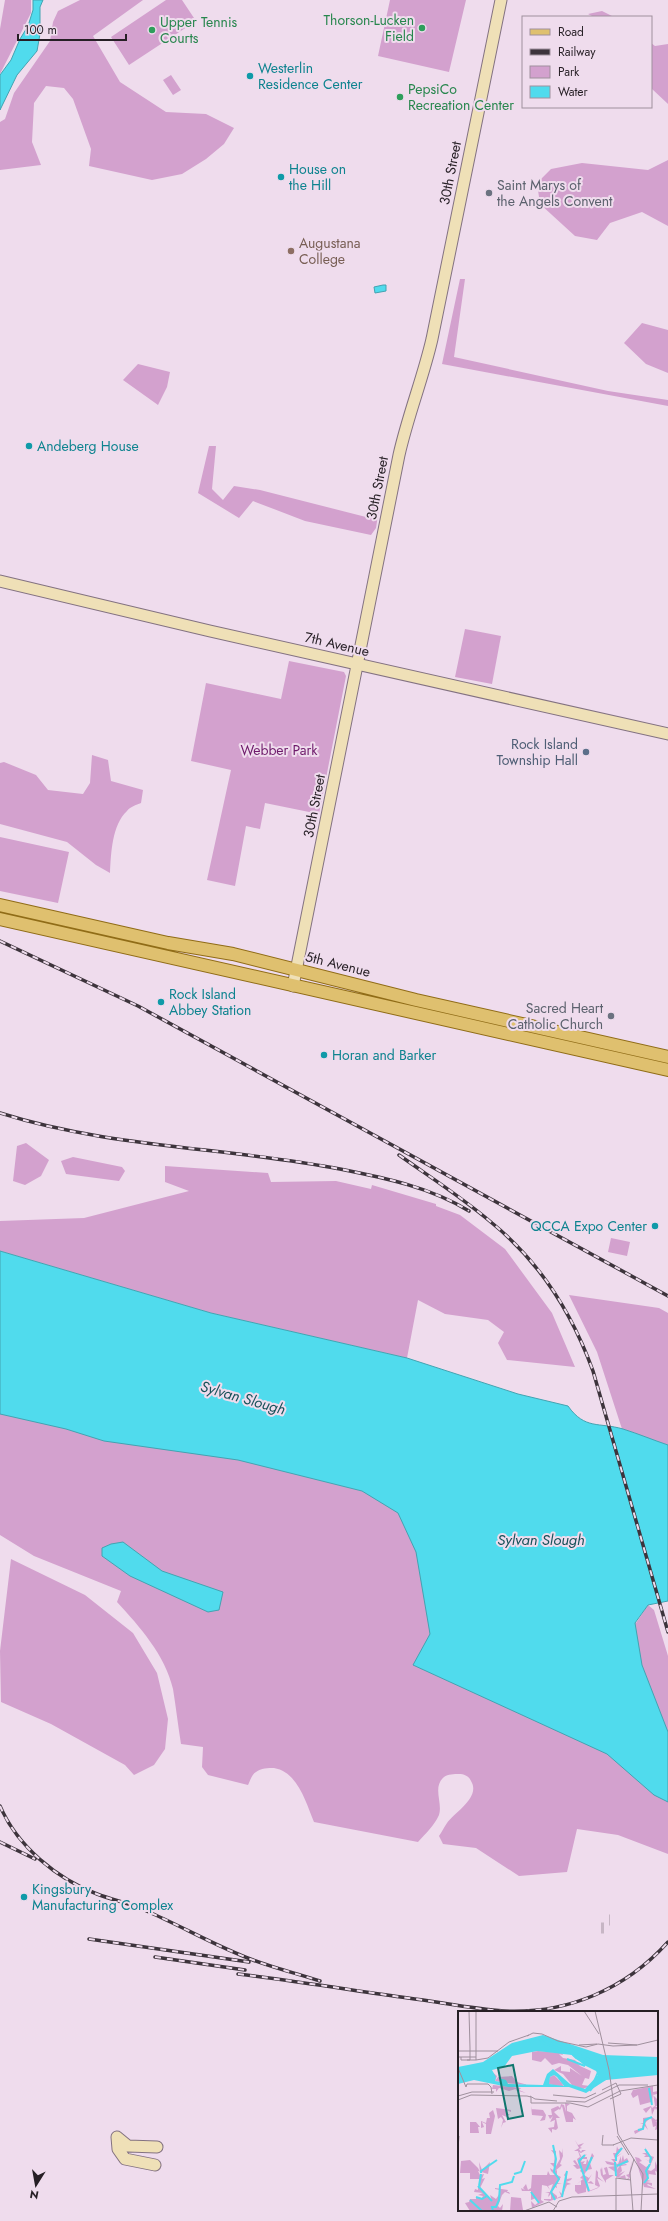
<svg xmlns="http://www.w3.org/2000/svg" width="668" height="2221" font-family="Jost,sans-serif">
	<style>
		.green { fill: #d3a1ce }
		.water { fill: #50dbed; stroke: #43a3b1 }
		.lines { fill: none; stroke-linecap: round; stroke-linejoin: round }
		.secondary-tunnel { stroke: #c7b6c5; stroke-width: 11; stroke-dasharray: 11 5.5; stroke-linecap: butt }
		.secondary-casing { stroke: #837281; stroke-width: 13 }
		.primary-casing { stroke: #906c17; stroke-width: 14 }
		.secondary { stroke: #efe0b7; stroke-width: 11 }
		.primary { stroke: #dfc06f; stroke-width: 12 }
		.rail-casing { stroke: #3d343c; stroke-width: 3.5 }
		.rail { stroke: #efdced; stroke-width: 2; stroke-dasharray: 6; stroke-linecap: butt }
		.leisure-dot { fill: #2e9e5b; stroke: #efdced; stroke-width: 1.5 }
		.culture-dot { fill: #0f9aa8; stroke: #efdced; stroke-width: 1.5 }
		.worship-dot { fill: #6b7280; stroke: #efdced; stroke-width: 1.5 }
		.education-dot { fill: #8d6e63; stroke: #efdced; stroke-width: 1.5 }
		.service-dot { fill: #5c6f8a; stroke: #efdced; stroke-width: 1.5 }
		.labels { text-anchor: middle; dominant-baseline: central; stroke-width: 4; stroke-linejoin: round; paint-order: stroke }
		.leisure-label { font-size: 14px; fill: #27864d; stroke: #efdced; text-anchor: start }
		.culture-label { font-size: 14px; fill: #0d838f; stroke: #efdced; text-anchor: start }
		.street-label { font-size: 14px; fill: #261f25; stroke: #efdced }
		.worship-label { font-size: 14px; fill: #5b616d; stroke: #efdced; text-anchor: start }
		.education-label { font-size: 14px; fill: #785e54; stroke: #efdced; text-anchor: start }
		.service-label { font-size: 14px; fill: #4e5e75; stroke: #efdced; text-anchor: end }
		.park-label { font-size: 14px; fill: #6d196a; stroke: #efdced }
		.water-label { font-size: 15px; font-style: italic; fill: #165159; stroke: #efdced }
		.inset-river { fill: none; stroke: #50dbed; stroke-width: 2 }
		.inset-road { fill: none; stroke: #9f909d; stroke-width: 1 }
		.view { fill: #0f766e; fill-opacity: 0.15; stroke: #0f766e; stroke-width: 2 }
		.inset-edge { fill: none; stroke: #261f25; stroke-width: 2 }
	</style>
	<rect width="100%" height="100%" fill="#efdced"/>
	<!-- green -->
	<path class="green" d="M 5,0 L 31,0 L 31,13 L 0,74 L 0,29 Z
		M 80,0 L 143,0 L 93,36 L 120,82 L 166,112 L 206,114 L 234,128 L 224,144 L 206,159 L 182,174 L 152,180 L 89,166 L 91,149 L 73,99 L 64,88 L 46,86 L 34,103 L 32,142 L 41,165 L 0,170 L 0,122 L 5,119 L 14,93 L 50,41 L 53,22 L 58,11 Z
		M 166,0 L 182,0 L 196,21 L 129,65 L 111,37 Z
		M 390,0 L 466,0 L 449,72 L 378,56 Z
		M 602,11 L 614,17 L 594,17 L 588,14 Z
		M 651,43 L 655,46 L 668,44 L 668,104 L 651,88 Z
		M 171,75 L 181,90 L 173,95 L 163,80 Z
		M 668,160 L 668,226 L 642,212 L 610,223 L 597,240 L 575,236 L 540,204 L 537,183 L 551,169 L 582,163 L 648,170 Z
		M 460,279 L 465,279 L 454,357 L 608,391 L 668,400 L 668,406 L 442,364 Z
		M 642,323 L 668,330 L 668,373 L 646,364 L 624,343 Z
		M 138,364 L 170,372 L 167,387 L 158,405 L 123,380 Z
		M 209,446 L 216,446 L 212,489 L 223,500 L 234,486 L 260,490 L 366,517 L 376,501 L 380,502 L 376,528 L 371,535 L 305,521 L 253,501 L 239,518 L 198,493 Z
		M 465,629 L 501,636 L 492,684 L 455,677 Z
		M 289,661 L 344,672 L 346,676 L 319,814 L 265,803 L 260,829 L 246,826 L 235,886 L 207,880 L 231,770 L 191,761 L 206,683 L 281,699 Z
		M 92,755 L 108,760 L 111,781 L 143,790 L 141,803 C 136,805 130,807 127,811 C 112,825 111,853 110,873 L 96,865 L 67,842 L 0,824 L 0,763 L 4,762 L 36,775 L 48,790 L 83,794 L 90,783 Z
		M 0,837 L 69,852 L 58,903 L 0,891 Z
		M 26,1143 L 49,1160 L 41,1176 L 25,1185 L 13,1181 L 17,1146 Z
		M 73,1157 L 122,1167 L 125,1171 L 119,1181 L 66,1174 L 61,1161 Z
		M 165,1166 L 268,1173 L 271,1182 L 336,1181 L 371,1189 L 372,1185 L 436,1204 L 436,1206 L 460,1215 L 505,1249 L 552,1313 L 575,1367 L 507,1360 L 498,1343 L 504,1332 L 488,1320 L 445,1314 L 418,1300 L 407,1358 L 211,1313 L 0,1251 L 0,1221 L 84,1218 L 189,1191 L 165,1182 Z
		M 611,1238 L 630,1242 L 627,1256 L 608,1252 Z
		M 569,1295 L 659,1308 L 668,1313 L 668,1445 L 622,1429 L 597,1352 Z
		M 0,1400 L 362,1491 L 636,1623 L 648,1605 L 654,1610 L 668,1656 L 668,1854 L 618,1835 L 577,1829 L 567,1872 L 519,1876 L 476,1848 L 443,1844 L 439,1836 C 442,1832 444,1827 447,1823 C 455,1812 481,1797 471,1781 C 469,1776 464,1774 459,1774 C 454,1774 448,1774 444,1777 C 432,1787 443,1803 439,1815 C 434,1826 426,1833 418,1842 L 314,1822 C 306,1803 298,1772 274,1768 C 268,1768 261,1768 256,1772 C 252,1774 250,1781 248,1785 L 208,1775 L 202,1767 L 203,1747 L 181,1744 C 178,1726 176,1707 173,1689 C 165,1655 140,1627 117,1602 L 121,1591 L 34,1556 L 0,1535 Z
		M 11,1559 L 85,1595 L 133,1633 L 157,1673 L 168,1719 L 165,1749 L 154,1765 L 134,1775 L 125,1765 L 51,1724 L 1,1702 L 0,1651 Z"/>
	<!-- water -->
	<path class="water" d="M 33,0 L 43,0 L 40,7 L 40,34 L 37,51 L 17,75 L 0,110 L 0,75 L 11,60 L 20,39 L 28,26 L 33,10 Z
		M 383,285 L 386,285 L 386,291 L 375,293 L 374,287 Z
		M 0,1251 L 211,1313 L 407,1358 L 518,1394 L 568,1406 C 585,1430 599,1422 623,1429 C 639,1434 653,1440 668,1445 L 668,1601 L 648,1605 L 635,1623 L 642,1665 L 668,1732 L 668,1802 L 654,1795 L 607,1754 L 413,1665 L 430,1634 L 416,1552 L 398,1513 L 362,1491 L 238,1460 L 104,1441 L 66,1429 L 0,1414 Z
		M 123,1542 L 162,1571 L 223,1592 L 219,1610 L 208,1612 L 130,1576 L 102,1556 L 102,1548 L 111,1544 Z"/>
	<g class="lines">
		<!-- secondary-tunnel -->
		<path class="secondary-tunnel" d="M 609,1920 L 610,1920
			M 601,1928 L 604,1928"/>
		<defs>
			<path id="secondary" d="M 0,581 L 210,631 L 668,734
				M 293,986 L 399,455 C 408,415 423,378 432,339 L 501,0
				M 117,2137 L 118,2149 L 125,2159 L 155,2165
				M 117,2137 L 128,2146 L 157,2147"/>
			<path id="primary" d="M 0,905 L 168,943 L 233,954 L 416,1000 L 668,1057
				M 0,919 L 668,1070"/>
		</defs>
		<!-- secondary casing -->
		<use href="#secondary" class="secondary-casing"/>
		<!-- primary casing -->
		<use href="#primary" class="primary-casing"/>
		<!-- secondary -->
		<use href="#secondary" class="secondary"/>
		<!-- primary -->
		<use href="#primary" class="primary"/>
		<defs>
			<path id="rail" d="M 0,941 L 138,1006 L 668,1296
				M 0,1113 C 110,1148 227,1147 340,1169 C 385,1178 430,1187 469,1211
				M 399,1155 C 430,1177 463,1198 492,1223 C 541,1263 572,1313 593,1371 L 668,1632
				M 0,1806 C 17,1846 57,1879 97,1894 C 115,1901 134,1904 151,1913 C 185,1928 218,1947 253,1960 C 275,1968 298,1974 320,1981
				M 0,1842 L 35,1859
				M 89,1939 L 249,1962
				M 155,1957 L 245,1970
				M 238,1974 C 295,1981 351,1990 408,1998 C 440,2002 472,2009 504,2011 C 568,2014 626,1989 668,1942"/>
		</defs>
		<!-- rail casing -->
		<use href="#rail" class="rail-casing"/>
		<!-- rail -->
		<use href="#rail" class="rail"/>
	</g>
	<!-- markers -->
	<g class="leisure-dot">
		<circle cx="422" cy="28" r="4"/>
		<circle cx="152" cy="30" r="4"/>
		<circle cx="400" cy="97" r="4"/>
	</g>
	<g class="culture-dot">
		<circle cx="250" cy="76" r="4"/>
		<circle cx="281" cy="177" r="4"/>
		<circle cx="29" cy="446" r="4"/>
		<circle cx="161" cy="1002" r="4"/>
		<circle cx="324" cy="1055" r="4"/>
		<circle cx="655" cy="1226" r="4"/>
		<circle cx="24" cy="1897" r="4"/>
	</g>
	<g class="worship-dot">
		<circle cx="489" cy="193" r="4"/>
		<circle cx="611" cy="1016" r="4"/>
	</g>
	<circle class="education-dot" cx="291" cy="251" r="4"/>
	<circle class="service-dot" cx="586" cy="752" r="4"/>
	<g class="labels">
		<!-- leisure labels -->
		<g class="leisure-label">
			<text x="414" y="20" text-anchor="end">Thorson-Lucken<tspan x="414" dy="16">Field</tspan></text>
			<text x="160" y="22">Upper Tennis<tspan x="160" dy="16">Courts</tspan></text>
			<text x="408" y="89">PepsiCo<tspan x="408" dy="16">Recreation Center</tspan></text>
		</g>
		<!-- culture labels -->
		<g class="culture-label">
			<text x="258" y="68">Westerlin<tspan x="258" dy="16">Residence Center</tspan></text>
			<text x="289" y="169">House on<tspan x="289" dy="16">the Hill</tspan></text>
			<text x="37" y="446">Andeberg House</text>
			<text x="169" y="994">Rock Island<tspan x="169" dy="16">Abbey Station</tspan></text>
			<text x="332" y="1055">Horan and Barker</text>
			<text x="647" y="1226" text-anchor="end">QCCA Expo Center</text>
			<text x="32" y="1889">Kingsbury<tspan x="32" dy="16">Manufacturing Complex</tspan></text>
		</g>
		<!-- street labels -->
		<g class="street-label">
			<text transform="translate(450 173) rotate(-79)">30th Street</text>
			<text transform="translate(377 488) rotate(-79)">30th Street</text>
			<text transform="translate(337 644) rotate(13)">7th Avenue</text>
			<text transform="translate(314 806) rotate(-79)">30th Street</text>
			<text transform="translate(338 964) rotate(14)">5th Avenue</text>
		</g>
		<!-- worship labels -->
		<g class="worship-label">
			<text x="497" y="185">Saint Marys of<tspan x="497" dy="16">the Angels Convent</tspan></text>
			<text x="603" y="1008" text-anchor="end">Sacred Heart<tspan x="603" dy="16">Catholic Church</tspan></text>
		</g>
		<!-- education labels -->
		<g class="education-label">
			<text x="299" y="243">Augustana<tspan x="299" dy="16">College</tspan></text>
		</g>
		<!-- service labels -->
		<g class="service-label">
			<text x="578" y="744">Rock Island<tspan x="578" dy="16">Township Hall</tspan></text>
		</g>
		<!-- park labels -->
		<g class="park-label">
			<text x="279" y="750">Webber Park</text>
		</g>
		<!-- water labels -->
		<g class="water-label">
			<text transform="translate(243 1398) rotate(16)">Sylvan Slough</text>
			<text x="541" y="1540">Sylvan Slough</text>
		</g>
	</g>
	<!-- overview -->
	<g transform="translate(458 2011)">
		<rect width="200" height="200" fill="#efdced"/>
		<path d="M 80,40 L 104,42 L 105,44 L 101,43 L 105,47 L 117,49 L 122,55 L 133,60 L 131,68 L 127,67 L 124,74 L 132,75 L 125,78 L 114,74 L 105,63 L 96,59 L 103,55 L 103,60 L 112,61 L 112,57 L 124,65 L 110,54 L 101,52 L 94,54 L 87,47 L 83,51 L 74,49 L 74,41 ZM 33,60 L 39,65 L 37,70 L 40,66 L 54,65 L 59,71 L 70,74 L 48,72 L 37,70 L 27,67 ZM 96,64 L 104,72 L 106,76 L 90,73 L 92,66 ZM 35,74 L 63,77 L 61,79 L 68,82 L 57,79 L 61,77 L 51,80 L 41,77 L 38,81 L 38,78 L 34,78 ZM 195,75 L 195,81 L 200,80 L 200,86 L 199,83 L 195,84 L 199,88 L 200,94 L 197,96 L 200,96 L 198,99 L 200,103 L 197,97 L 194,104 L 193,96 L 188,102 L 185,98 L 193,95 L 194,97 L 197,95 L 195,82 L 194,94 L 193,91 L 182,94 L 180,84 L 175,87 L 173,83 L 175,79 ZM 107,92 L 112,93 L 109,95 L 109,100 L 114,102 L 118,109 L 115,107 L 115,111 L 108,111 L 104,95 L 102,99 L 101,98 L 96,101 L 102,107 L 98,107 L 100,117 L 98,119 L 94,118 L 94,122 L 90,117 L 96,116 L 97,109 L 92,111 L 95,105 L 92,108 L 90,104 L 94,104 L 93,98 L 100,95 L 102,97 L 103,93 L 106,94 L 108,101 ZM 73,95 L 73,98 L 85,99 L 88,104 L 87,109 L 82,110 L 85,105 L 74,104 ZM 38,97 L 53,99 L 53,101 L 48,99 L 48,103 L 52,103 L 49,105 L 51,107 L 44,104 L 48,111 L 45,112 L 43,117 L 45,109 L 43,106 L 40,108 ZM 35,99 L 37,105 L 33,123 L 28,123 L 28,113 L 24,111 L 26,116 L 23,117 L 23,110 L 28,112 L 29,107 L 32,107 L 31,102 ZM 192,106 L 194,106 L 198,109 L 200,107 L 200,111 L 197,110 L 200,112 L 200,118 L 197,119 L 198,115 L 195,116 L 193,106 L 187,112 L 190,119 L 186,114 L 186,118 L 177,123 L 176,120 L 184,117 L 185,113 L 182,113 L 185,112 L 185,107 ZM 12,111 L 18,111 L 22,116 L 20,116 L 21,122 L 12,122 ZM 117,129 L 120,134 L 126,132 L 122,136 L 124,137 L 121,138 L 123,141 L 124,139 L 128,139 L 123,142 L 121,141 L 123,145 L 122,148 L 124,145 L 129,143 L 125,146 L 129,146 L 129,148 L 124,148 L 123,151 L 127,150 L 125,153 L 128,153 L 129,148 L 131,151 L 134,142 L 136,145 L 132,152 L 134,158 L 129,159 L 126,164 L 131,167 L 134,163 L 129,172 L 133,170 L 136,173 L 129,172 L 131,180 L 141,176 L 137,174 L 138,159 L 140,161 L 140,157 L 140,166 L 146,171 L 139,167 L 142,175 L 140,177 L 130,181 L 128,176 L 128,181 L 120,183 L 117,180 L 117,174 L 123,174 L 123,170 L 119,173 L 125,168 L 122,167 L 126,163 L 122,160 L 124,157 L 119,158 L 115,154 L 118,154 L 115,150 L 117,149 L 121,155 L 119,148 L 122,146 L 120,140 L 116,140 L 121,137 ZM 159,135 L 160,138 L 165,137 L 159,145 L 164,142 L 159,146 L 157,152 L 160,153 L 163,145 L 163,151 L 165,144 L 166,149 L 169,147 L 171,151 L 160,154 L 159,159 L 162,154 L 168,153 L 169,154 L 163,155 L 164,160 L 161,163 L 167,160 L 161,166 L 167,164 L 168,168 L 171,167 L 168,164 L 171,163 L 174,150 L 172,166 L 171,168 L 169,168 L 158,166 L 159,162 L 150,156 L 158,155 L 149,153 L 147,150 L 157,152 L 153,148 L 157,148 L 155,142 L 158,142 ZM 187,136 L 190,144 L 196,146 L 190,159 L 193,160 L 197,157 L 197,150 L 200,157 L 200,161 L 197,160 L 198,164 L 191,163 L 189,169 L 193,170 L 188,171 L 194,172 L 194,175 L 190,173 L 189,174 L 198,178 L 186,176 L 177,146 L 181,147 L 184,150 L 181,151 L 188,156 L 192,154 L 192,151 L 187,148 L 191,150 L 192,146 L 186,146 L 188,144 L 184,142 L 188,142 ZM 104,137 L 105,145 L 102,153 L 104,154 L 97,160 L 99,159 L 99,164 L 103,166 L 99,172 L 104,173 L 98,173 L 99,177 L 97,176 L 94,181 L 99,185 L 99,182 L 99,187 L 103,185 L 101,180 L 104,183 L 106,179 L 108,167 L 106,164 L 109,160 L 109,168 L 114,167 L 113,169 L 108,171 L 113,173 L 109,174 L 104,186 L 92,190 L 86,189 L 86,188 L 93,188 L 93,183 L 90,186 L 91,182 L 87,181 L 92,181 L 95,173 L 90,175 L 92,179 L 89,175 L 84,174 L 83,189 L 86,191 L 74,197 L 73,190 L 77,194 L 81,191 L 78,187 L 73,189 L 73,179 L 73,180 L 64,180 L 63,177 L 67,179 L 65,177 L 68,173 L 70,179 L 73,177 L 74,164 L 89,164 L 90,160 L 92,164 L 97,164 L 93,160 L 92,157 L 95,159 L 97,157 L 92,152 L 96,152 L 97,144 L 93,139 L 98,140 L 98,155 L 102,148 L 101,139 L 104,142 ZM 12,149 L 20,157 L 22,161 L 21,151 L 24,159 L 32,151 L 30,163 L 20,160 L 22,164 L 26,163 L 24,168 L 27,167 L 22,177 L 21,168 L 12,168 L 12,162 L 2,162 L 3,150 ZM 144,156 L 145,164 L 148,163 L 146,157 L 149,156 L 151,164 L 156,164 L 148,169 L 148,172 L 143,164 L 142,157 L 143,159 ZM 20,175 L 34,190 L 32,184 L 38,188 L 42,182 L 42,179 L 37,178 L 37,177 L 50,179 L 49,181 L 51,181 L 52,183 L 47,181 L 44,184 L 40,195 L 42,197 L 45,193 L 44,200 L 12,200 L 7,192 L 11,191 L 12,188 L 18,188 L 18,186 L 23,188 L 25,185 L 20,184 L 25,182 L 16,181 L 17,178 L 20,179 ZM 53,186 L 63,187 L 65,199 L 52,200 Z" fill="#d3a1ce"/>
		<path d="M 85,24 L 145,44 L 200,46 L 200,64 L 148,69 L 128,82 L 111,76 L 50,76 L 16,69 L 0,73 L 0,56 L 25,51 L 54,32 ZM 79,40 L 114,44 L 126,54 L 138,60 L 140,64 L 127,78 L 112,73 L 95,58 L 89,63 L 85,74 L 50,73 L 48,69 L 41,67 L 43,71 L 37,70 L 38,66 L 34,59 L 46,56 L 54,45 ZM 96,64 L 99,66 L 106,75 L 91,73 L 92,66 Z" fill="#50dbed" fill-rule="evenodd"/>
		<path class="inset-river" d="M 81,26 L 147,47M 81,27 L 86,32 L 110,41M 150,47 L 162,46 L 174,64M 109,48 L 127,55M 152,58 L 175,65M 155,66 L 172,64M 191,77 L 194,94M 132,80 L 141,59 L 118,47 L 110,39 L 148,56M 132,80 L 138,72 L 150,67M 180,119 L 185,118 L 187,109 L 194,106M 95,134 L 98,148 L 96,161 L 101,168 L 93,181 L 97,189M 187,138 L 193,147 L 192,152M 127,144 L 121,150 L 131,180M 158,150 L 158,144 L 164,137M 157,151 L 158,165M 159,155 L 170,150M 128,160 L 134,146M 23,162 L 23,160 L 39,149M 56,163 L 63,161 L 67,150M 186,172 L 190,167 L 188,160 L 192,153M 20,175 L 34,190M 21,175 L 23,163M 73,181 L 81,192M 18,186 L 24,188 L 29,185M 104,186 L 109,160M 12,189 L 24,200M 35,200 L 34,196 L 38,196 L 41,189 L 42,174 L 54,171 L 56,165"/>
		<path class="inset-road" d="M 11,0 L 12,37M 126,0 L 141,23M 137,0 L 151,59 L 160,123 L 185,163 L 183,200M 69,25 L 75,22 L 84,23 L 100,30 L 128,36 L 140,33 L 155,35 L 179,34 L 200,29M 150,32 L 179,34M 121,34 L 139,33M 18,37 L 18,0M 0,40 L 40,40M 0,46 L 3,46 L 3,49 L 18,49 L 18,37M 3,46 L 18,46M 9,49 L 12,49 L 12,37M 18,49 L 30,47 L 51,31 L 71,24M 0,57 L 8,76 L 9,73M 9,73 L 30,73 L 33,76 L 34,83M 144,79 L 158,72 L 163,83 L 152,88M 95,84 L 127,87 L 138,82M 0,85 L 14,81 L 36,81M 72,85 L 77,88 L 99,90M 0,89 L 13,84 L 69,85 L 73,86 L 73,92 L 112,92 L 130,96 L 162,80 L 200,74M 108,90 L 127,91 L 161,74 L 190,74M 0,96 L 0,126M 145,124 L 144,134 L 156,134M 159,125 L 171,144M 155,134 L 173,127 L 200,129M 0,137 L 1,125M 66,200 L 91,191 L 99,196M 95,200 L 101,190 L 114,186 L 200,183M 158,200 L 158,167 L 173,169M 175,200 L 172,162 L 176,148"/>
		<path class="view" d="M 55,54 L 65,105 L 50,108 L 40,57 Z"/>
		<rect width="200" height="200" class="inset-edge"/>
	</g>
	<!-- legend -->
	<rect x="522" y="16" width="130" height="92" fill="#efdced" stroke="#9f909d"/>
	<rect x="530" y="29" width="20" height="6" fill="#dfc06f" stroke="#9f909d"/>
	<text x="558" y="36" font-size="12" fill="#261f25">Road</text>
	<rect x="530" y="49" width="20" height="6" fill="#3d343c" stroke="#9f909d"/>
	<text x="558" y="56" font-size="12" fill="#261f25">Railway</text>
	<rect x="530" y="66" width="20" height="12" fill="#d3a1ce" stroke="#9f909d"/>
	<text x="558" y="76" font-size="12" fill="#261f25">Park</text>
	<rect x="530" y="86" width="20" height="12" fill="#50dbed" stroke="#9f909d"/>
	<text x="558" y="96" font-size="12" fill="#261f25">Water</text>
	<!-- north arrow -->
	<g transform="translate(36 2185) rotate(191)" stroke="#efdced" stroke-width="3" paint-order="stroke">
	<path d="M0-3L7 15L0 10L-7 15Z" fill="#261f25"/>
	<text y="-6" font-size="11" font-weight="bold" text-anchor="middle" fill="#261f25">N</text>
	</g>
	<!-- scale -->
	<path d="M18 34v6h108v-6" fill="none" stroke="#261f25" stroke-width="2"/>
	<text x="24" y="34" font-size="12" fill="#261f25" stroke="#efdced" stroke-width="3" paint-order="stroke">100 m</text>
</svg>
